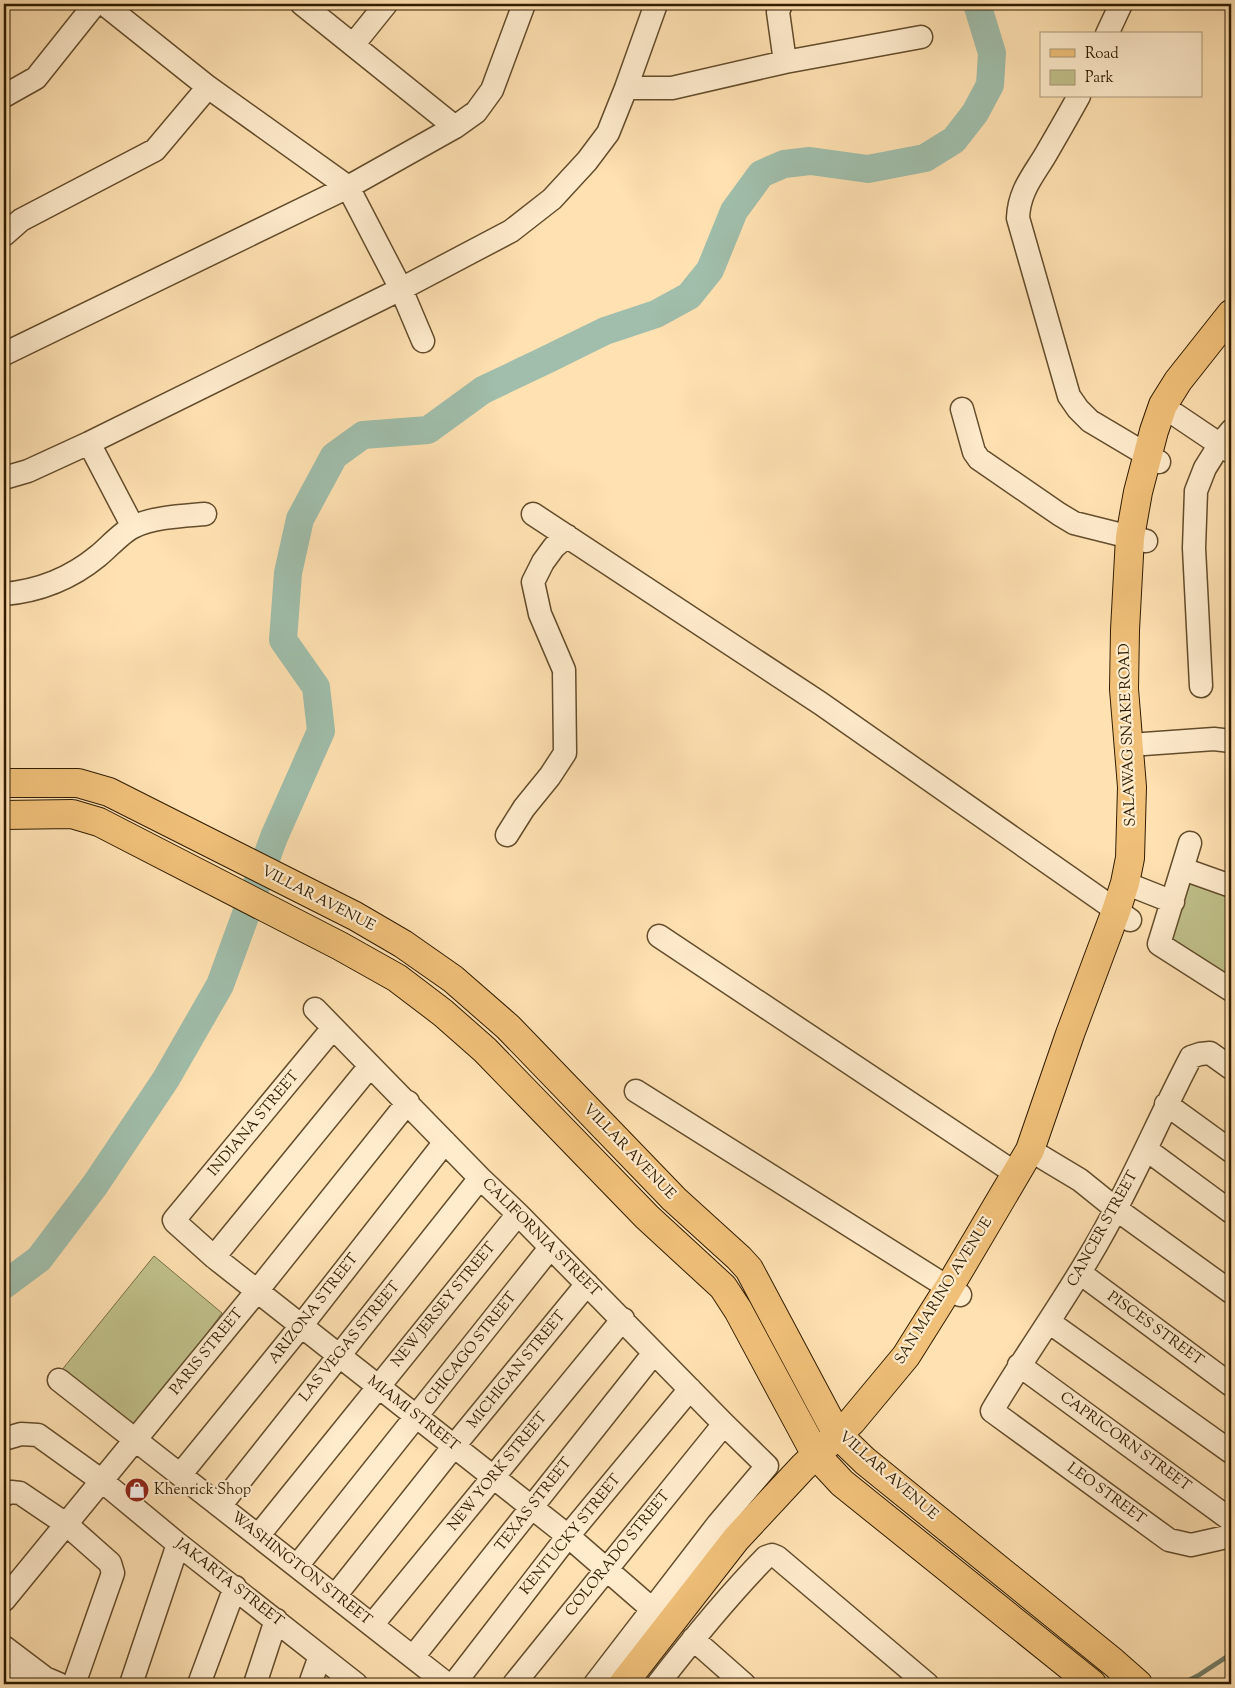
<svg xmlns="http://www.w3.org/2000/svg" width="1235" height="1688" font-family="'Sorts Mill Goudy',serif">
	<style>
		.park { fill: #c1c28c; stroke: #786f46 }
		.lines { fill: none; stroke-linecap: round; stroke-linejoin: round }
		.stream { stroke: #737d67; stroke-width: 4.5 }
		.river { stroke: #a0beab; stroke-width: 28 }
		.minor-casing { stroke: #644d2c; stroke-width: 25 }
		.major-casing { stroke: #301c00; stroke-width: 30 }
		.minor { stroke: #ffeccd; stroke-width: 22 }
		.major { stroke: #f0c079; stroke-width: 28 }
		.labels { text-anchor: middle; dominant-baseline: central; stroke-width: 4.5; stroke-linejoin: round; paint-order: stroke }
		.street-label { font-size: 15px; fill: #301c00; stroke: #ffeccd }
		.poi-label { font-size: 15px; fill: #301c00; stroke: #ffeccd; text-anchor: start }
	</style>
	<rect width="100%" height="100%" fill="#ffe1b2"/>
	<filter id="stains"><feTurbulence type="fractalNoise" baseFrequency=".004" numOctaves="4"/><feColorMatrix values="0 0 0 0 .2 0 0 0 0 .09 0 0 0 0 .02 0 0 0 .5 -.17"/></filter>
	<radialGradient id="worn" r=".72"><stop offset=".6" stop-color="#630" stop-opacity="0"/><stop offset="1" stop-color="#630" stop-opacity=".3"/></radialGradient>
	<!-- park -->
	<path class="park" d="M 1190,877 L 1231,891 L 1231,971 L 1225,978 L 1172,941 Z
		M 154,1256 L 222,1313 L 137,1429 L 61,1371 Z"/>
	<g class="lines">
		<!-- stream -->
		<path class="stream" d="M 1181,1684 L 1199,1675 L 1231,1654"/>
		<!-- river -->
		<path class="river" d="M 4,1285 L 39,1259 L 95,1185 L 166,1079 L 220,985 L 274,837 L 321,731 L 316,687 L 283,640 L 288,573 L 300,519 L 334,456 L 363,435 L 428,430 L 483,390 L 546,360 L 605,331 L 656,314 L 689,296 L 710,270 L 734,211 L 761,174 L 784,164 L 810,161 L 868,169 L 925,158 L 954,140 L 975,113 L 990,85 L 992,53 L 977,4"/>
		<defs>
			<path id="minor" d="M 104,4 L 208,87 L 348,187 L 401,289 L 423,341
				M 302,4 L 455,127
				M 781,4 L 778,12 L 785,62
				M 1107,34 L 1121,4
				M 353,45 L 386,4
				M 626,88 L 672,88 L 785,62 L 921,37
				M 4,96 L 36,78 L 95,4
				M 1079,96 C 1068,116 1057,135 1046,154 C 1033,176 1019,191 1018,218 L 1069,396 L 1078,409 L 1090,421 L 1159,462
				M 4,235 L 21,220 L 155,150 L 208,87
				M 4,354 L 348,187 L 455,127 L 476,112 L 492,90 L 524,4
				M 962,409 L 974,452 L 979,459 L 1059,514 L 1074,523 L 1146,541
				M 1176,415 L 1231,452
				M 89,443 L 133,527
				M 4,478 L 28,471 L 89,443 L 401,289 L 511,231 L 552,199 L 587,161 L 608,133 L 626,88 L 656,4
				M 533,514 L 820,703 L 1130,920
				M 4,594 C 39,591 70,579 98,556 C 108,548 122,532 133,527 C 153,517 182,516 205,514
				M 1201,686 L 1194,548 L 1196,491 L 1205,468 L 1220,444 L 1231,431
				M 1144,744 L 1214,739 L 1231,741
				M 507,835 L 524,808 L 550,776 L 565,753 L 564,670 L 540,614 L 533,582 L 543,562 L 554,547 L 567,536
				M 1190,843 L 1159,944 L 1231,990
				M 1183,869 L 1231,886
				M 1125,883 L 1173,902
				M 659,936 L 1015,1173
				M 315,1009 L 480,1178 L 518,1214 L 724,1424 L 767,1466 L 718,1524 L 595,1684
				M 333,1028 L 174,1220 L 175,1222 L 214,1257 L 568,1536 L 652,1609
				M 1231,1068 L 1210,1053 L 1200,1054 L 1191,1057 C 1159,1118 1133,1181 1099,1240 C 1066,1299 1026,1353 992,1411 L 1169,1540 L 1191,1545 L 1231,1536
				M 636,1091 L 960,1295
				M 1166,1104 L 1231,1151
				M 1030,1150 L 1080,1180 L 1116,1209 L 1231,1292
				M 1147,1150 L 1231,1212
				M 214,1257 L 370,1066
				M 1080,1273 L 1231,1385
				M 1049,1322 L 1231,1452
				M 1019,1365 L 1231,1520
				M 59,1380 L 447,1684
				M 4,1439 L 21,1434 L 38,1435 L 102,1481 L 178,1544 L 356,1684
				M 180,1475 L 301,1326 L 445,1142
				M 4,1495 L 11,1492 L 20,1493 L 66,1524 L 110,1563 L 113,1573 L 74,1684
				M 220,1506 L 480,1178
				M 258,1536 L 518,1214
				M 297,1566 L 550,1248
				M 335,1596 L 454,1446 L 587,1284
				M 4,1600 L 257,1291 L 408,1102
				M 372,1625 L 623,1319
				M 693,1639 L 744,1684
				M 4,1647 L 45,1678 L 59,1684
				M 413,1657 L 654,1353
				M 9,1684 L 25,1664
				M 131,1684 L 178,1544
				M 199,1684 L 235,1587
				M 255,1684 L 276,1620
				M 310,1684 L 320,1656
				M 454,1684 L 568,1536 L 690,1389
				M 514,1684 L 724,1424
				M 658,1684 C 692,1640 727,1597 766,1557 L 772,1555 L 777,1557 L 927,1684"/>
			<path id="major" d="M 4,783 L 78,783 L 109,792 L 355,916 L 403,944 L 453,979 L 508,1027 L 674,1199 L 739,1258 L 749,1269 L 837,1434 L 865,1461 L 1113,1662 L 1138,1684
				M 4,815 L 72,814 L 99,822 L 340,946 L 397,978 L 443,1013 L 485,1050 L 647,1217 L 723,1287 L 738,1310 L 816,1455 L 842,1483 L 1092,1684
				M 623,1684 L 736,1539 L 803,1467 L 852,1421 L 906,1356 L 948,1289 L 1030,1150 L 1070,1034 L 1116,911 L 1125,883 L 1130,858 L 1132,787 L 1124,689 L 1125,630 L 1130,537 L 1138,492 L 1154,431 L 1163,405 L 1178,381 L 1231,314"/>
		</defs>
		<!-- minor casing -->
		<use href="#minor" class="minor-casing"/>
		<!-- major casing -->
		<use href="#major" class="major-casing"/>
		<!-- minor -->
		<use href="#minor" class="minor"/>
		<!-- major -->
		<use href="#major" class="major"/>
	</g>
	<!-- icons -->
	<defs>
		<symbol id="shop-disc" viewBox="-11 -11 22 22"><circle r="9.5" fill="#8f2418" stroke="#ffeccd"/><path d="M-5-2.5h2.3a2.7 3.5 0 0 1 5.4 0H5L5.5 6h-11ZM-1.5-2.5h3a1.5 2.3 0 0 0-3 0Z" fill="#fff"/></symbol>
	</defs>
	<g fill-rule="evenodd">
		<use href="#shop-disc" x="123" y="1476" width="28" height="28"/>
	</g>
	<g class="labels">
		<!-- street labels -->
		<g class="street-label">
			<text transform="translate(1128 735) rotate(-92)">SALAWAG SNAKE ROAD</text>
			<text transform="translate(318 899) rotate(27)">VILLAR AVENUE</text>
			<text transform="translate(254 1124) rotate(-50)">INDIANA STREET</text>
			<text transform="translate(629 1152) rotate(46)">VILLAR AVENUE</text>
			<text transform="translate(1103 1229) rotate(-61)">CANCER STREET</text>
			<text transform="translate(541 1238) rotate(45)">CALIFORNIA STREET</text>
			<text transform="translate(944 1291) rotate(-58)">SAN MARINO AVENUE</text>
			<text transform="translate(444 1305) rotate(-51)">NEW JERSEY STREET</text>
			<text transform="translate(314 1309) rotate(-52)">ARIZONA STREET</text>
			<text transform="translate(1155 1329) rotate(36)">PISCES STREET</text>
			<text transform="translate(350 1342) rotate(-51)">LAS VEGAS STREET</text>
			<text transform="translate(471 1349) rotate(-52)">CHICAGO STREET</text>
			<text transform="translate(207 1352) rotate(-51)">PARIS STREET</text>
			<text transform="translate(517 1370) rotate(-51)">MICHIGAN STREET</text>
			<text transform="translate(413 1414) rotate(38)">MIAMI STREET</text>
			<text transform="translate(1125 1442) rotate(36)">CAPRICORN STREET</text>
			<text transform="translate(498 1472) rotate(-51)">NEW YORK STREET</text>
			<text transform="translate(888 1476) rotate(41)">VILLAR AVENUE</text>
			<text transform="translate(1106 1494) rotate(36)">LEO STREET</text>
			<text transform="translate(534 1505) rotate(-52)">TEXAS STREET</text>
			<text transform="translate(571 1535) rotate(-51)">KENTUCKY STREET</text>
			<text transform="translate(618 1554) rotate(-51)">COLORADO STREET</text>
			<text transform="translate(301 1569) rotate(38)">WASHINGTON STREET</text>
			<text transform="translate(229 1583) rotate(38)">JAKARTA STREET</text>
		</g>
		<!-- poi labels -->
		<g class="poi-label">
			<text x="154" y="1490">Khenrick Shop</text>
		</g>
	</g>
	<!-- margin -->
	<rect width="1235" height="1688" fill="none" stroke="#ffe1b2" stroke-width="20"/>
	<rect x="5" y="5" width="1225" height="1678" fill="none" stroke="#301c00" stroke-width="2.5"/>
	<rect x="10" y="10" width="1215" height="1668" fill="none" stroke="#301c00"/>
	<!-- legend -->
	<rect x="1040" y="32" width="162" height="65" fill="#ffeccd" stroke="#ac997b"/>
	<rect x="1050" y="49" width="25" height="8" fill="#f0c079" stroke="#ac997b"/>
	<text x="1085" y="58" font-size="15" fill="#301c00">Road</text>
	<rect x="1050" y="70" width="25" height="15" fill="#c1c28c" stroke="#ac997b"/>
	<text x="1085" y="82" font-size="15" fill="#301c00">Park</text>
	<rect width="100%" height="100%" filter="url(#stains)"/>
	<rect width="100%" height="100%" fill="url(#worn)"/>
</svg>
